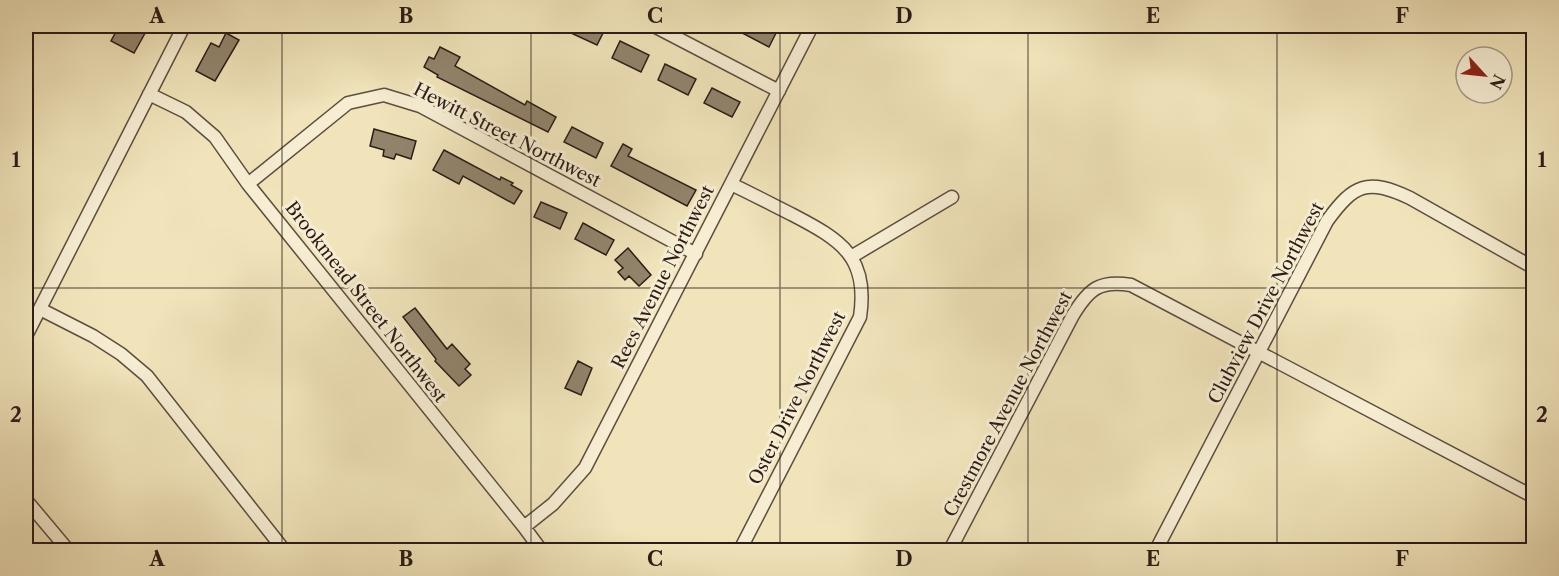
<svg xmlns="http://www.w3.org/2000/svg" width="1559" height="576" font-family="'Libre Caslon Text',serif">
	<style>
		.building { fill: #91846c; stroke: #2a1c16; stroke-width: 1.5 }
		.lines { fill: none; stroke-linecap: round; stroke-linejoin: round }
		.street-casing { stroke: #5c4e3f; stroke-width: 15 }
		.street { stroke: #f6edd3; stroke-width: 12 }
		.grid { fill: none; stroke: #2a1c16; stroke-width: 1.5; stroke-opacity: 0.55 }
		.labels { text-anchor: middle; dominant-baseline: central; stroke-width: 6; stroke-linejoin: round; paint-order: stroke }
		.street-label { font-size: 18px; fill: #2a1c16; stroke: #f6edd3 }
		.neatline { fill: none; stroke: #2a1c16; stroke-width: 2 }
		.grid-label { font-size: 20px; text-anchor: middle; font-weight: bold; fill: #2a1c16 }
	</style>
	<rect width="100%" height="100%" fill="#f1e4bb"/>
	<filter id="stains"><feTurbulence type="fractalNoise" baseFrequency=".00333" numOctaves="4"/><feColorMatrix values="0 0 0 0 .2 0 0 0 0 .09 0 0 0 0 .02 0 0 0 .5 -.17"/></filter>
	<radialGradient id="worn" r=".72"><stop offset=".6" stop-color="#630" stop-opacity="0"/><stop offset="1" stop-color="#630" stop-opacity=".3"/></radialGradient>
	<!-- building -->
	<path class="building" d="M 130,26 L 149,26 L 134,53 L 111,41 L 118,28 L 126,33 Z
		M 556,26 L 593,26 L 604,31 L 597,45 Z
		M 729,26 L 769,26 L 768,28 L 776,33 L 769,47 Z
		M 226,33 L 239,40 L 215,81 L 196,71 L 211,43 L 219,47 Z
		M 620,41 L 649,55 L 641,72 L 612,58 Z
		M 440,47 L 460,57 L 455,66 L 525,105 L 527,101 L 556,117 L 548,132 L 437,77 L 438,75 L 424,67 L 429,57 L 434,59 Z
		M 665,64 L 696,79 L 688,95 L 658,80 Z
		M 712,88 L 740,102 L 732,117 L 704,103 Z
		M 572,127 L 603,143 L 596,158 L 564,142 Z
		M 374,129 L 416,141 L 411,159 L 396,154 L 394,159 L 383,156 L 384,150 L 370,146 Z
		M 623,144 L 632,149 L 628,156 L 696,190 L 687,206 L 611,166 Z
		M 444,150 L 500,180 L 501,177 L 513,183 L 511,185 L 522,191 L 514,204 L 463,176 L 459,184 L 433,170 Z
		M 541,202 L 567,213 L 560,229 L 534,217 Z
		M 583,223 L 614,240 L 606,255 L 575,239 Z
		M 628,248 L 651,275 L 639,286 L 629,276 L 625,280 L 618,272 L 623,268 L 615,260 Z
		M 415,308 L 447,349 L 452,344 L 470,364 L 465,369 L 471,375 L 459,386 L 435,361 L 436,359 L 403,317 Z
		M 578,361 L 592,368 L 581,395 L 565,388 Z"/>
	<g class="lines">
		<defs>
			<path id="street" d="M 654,26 L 779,91
				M 149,94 L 186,112 L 215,137 L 248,184 L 524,527 L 541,550
				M 248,184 L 348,103 L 384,95 L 420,106 L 696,254
				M 731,184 C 752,194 773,205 793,215 C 841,240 869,257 860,317 L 740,550
				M 851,257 L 952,197
				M 40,309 L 93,336 L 121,354 L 147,376 L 284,550
				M 26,336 L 184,26
				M 26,500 L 68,550
				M 524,527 L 553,504 L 585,468 L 812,26
				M 950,550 L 1073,315 C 1089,289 1099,280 1131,285 L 1534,497
				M 1156,550 L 1327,221 C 1354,184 1367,178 1410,198 L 1534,268"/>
		</defs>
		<!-- street casing -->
		<use href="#street" class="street-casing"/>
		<!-- street -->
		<use href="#street" class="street"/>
	</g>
	<!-- grid -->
	<path class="grid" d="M 282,26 L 282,550M 531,26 L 531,550M 780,26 L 780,550M 1028,26 L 1028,550M 1277,26 L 1277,550M 26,288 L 1534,288"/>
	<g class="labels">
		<!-- street labels -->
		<g class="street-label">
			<text transform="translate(507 135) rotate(27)">Hewitt Street Northwest</text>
			<text transform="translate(663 277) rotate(-63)">Rees Avenue Northwest</text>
			<text transform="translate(366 302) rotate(52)">Brookmead Street Northwest</text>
			<text transform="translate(1266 303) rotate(-62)">Clubview Drive Northwest</text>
			<text transform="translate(797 398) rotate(-63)">Oster Drive Northwest</text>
			<text transform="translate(1008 404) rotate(-62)">Crestmore Avenue Northwest</text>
		</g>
	</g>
	<!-- margin -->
	<rect width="1559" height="576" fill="none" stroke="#f1e4bb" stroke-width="66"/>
	<!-- north arrow -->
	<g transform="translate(1484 75) rotate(117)"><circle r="28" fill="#f6edd3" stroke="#a49987" stroke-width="1.5"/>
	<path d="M0-4.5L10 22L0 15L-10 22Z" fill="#8f2418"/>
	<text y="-9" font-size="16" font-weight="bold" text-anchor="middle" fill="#2a1c16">N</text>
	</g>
	<rect x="33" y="33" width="1493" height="510" class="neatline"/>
	<g class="grid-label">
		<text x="157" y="23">A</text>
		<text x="406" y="23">B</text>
		<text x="655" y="23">C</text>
		<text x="904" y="23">D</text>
		<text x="1153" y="23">E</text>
		<text x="1402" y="23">F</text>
		<text x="16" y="167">1</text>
		<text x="1542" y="167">1</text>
		<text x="16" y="422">2</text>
		<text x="1542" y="422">2</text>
		<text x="157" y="566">A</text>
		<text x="406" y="566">B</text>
		<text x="655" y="566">C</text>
		<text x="904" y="566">D</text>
		<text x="1153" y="566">E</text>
		<text x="1402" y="566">F</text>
	</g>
	<rect width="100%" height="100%" filter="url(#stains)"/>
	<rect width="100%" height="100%" fill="url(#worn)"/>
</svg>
